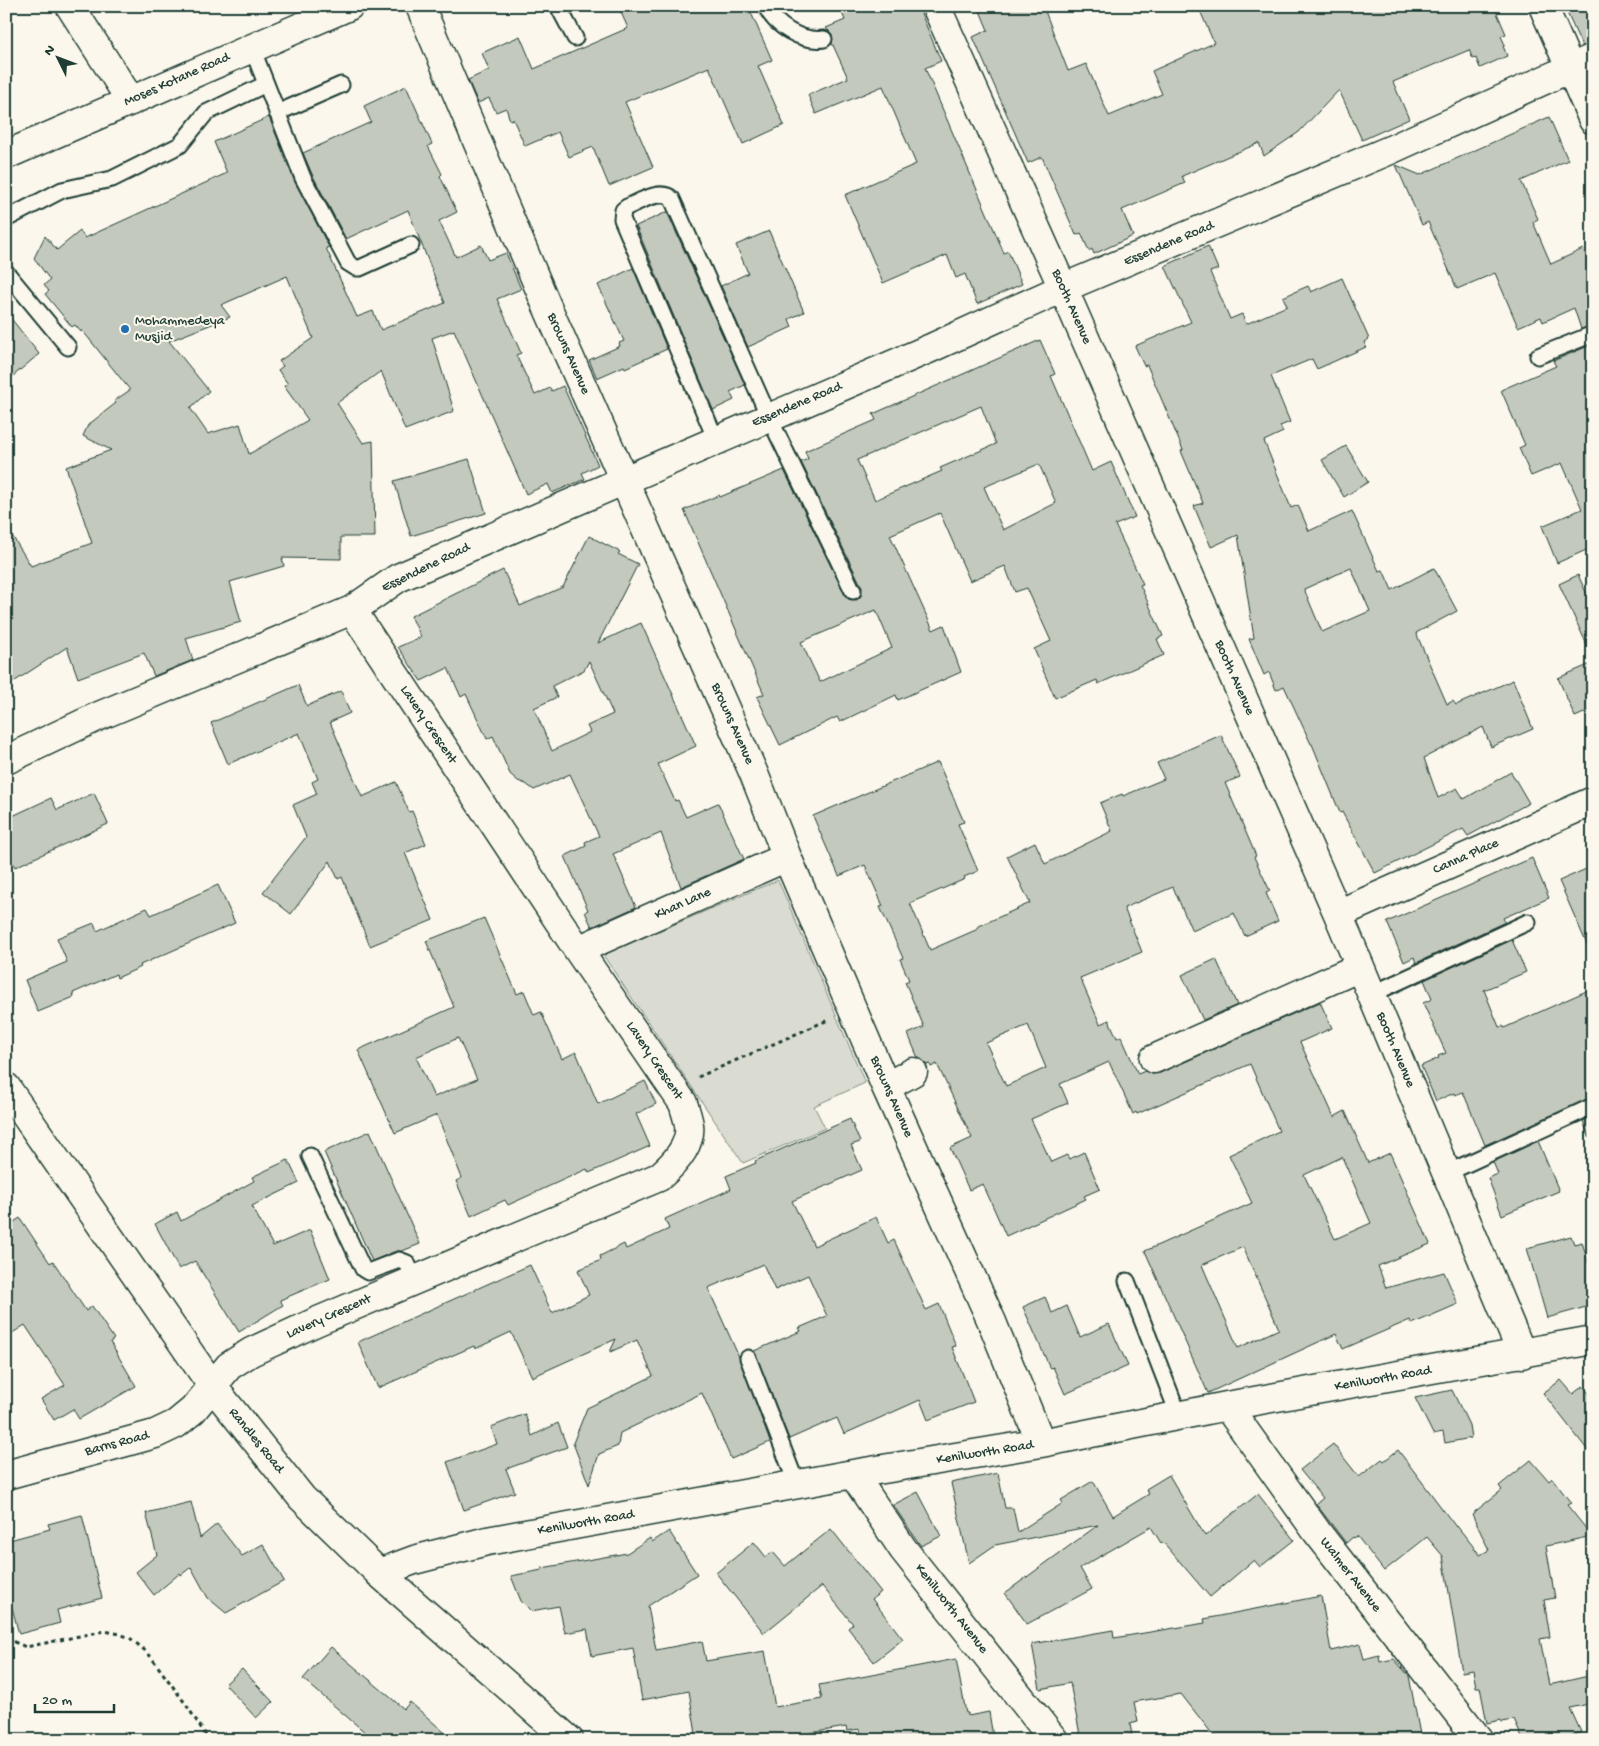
<svg xmlns="http://www.w3.org/2000/svg" width="1599" height="1746" font-family="'Gochi Hand',sans-serif">
	<style>
		.green { fill: #dbdcd1; stroke: #7d8c82 }
		.building { fill: #c4c9be; stroke: #1f3d34; fill-rule: evenodd }
		.lines { fill: none; stroke-linecap: round; stroke-linejoin: round }
		.lane-casing { stroke: #1f3d34; stroke-width: 19 }
		.street-casing { stroke: #1f3d34; stroke-width: 31 }
		.secondary-casing { stroke: #1f3d34; stroke-width: 31 }
		.path { stroke: #1f3d34; stroke-width: 3; stroke-dasharray: 4 4; stroke-linecap: butt }
		.lane { stroke: #fbf7ec; stroke-width: 15 }
		.street { stroke: #fbf7ec; stroke-width: 28 }
		.secondary { stroke: #fbf7ec; stroke-width: 28 }
		.poi-dot { fill: #1f6fb2; stroke: #fbf7ec; stroke-width: 2 }
		.labels { text-anchor: middle; dominant-baseline: central; stroke-width: 4; stroke-linejoin: round; paint-order: stroke }
		.street-label { font-size: 14px; fill: #1f3d34; stroke: #fbf7ec }
		.poi-label { font-size: 14px; fill: #1f3d34; stroke: #fbf7ec; text-anchor: start }
	</style>
	<rect width="100%" height="100%" fill="#fbf7ec"/>
	<filter id="ink" filterUnits="userSpaceOnUse"><feTurbulence type="fractalNoise" baseFrequency=".02" numOctaves="2"/><feDisplacementMap in="SourceGraphic" scale="10" xChannelSelector="R" yChannelSelector="G"/><feConvolveMatrix kernelMatrix="1 2 1 2 8 2 1 2 1" color-interpolation-filters="sRGB"/></filter>
	<g filter="url(#ink)">
		<!-- green -->
		<path class="green" d="M 778,880 L 865,1083 L 814,1106 L 825,1128 L 743,1163 L 603,955 Z"/>
		<!-- building -->
		<path class="building" d="M 618,6 L 748,6 L 772,60 L 758,66 L 784,125 L 743,144 L 709,67 L 625,102 L 653,167 L 609,186 L 593,147 L 569,157 L 558,132 L 525,146 L 513,119 L 510,120 L 506,108 L 496,112 L 489,98 L 478,103 L 468,80 L 489,70 L 482,53 L 520,36 L 534,69 L 628,28 Z
			M 839,6 L 918,6 L 941,61 L 925,68 L 1004,253 L 1008,251 L 1022,284 L 977,304 L 965,274 L 956,278 L 947,255 L 883,283 L 845,195 L 916,164 L 883,86 L 816,114 L 808,95 L 848,78 L 832,43 L 832,34 L 826,28 L 845,20 Z
			M 978,6 L 1043,6 L 1068,71 L 1086,64 L 1109,116 L 1162,94 L 1152,71 L 1214,43 L 1198,6 L 1494,6 L 1506,34 L 1501,36 L 1505,45 L 1503,46 L 1507,56 L 1480,68 L 1476,58 L 1473,59 L 1469,50 L 1393,82 L 1409,119 L 1362,140 L 1339,90 L 1299,132 L 1264,156 L 1259,143 L 1182,176 L 1185,183 L 1122,210 L 1133,236 L 1094,254 L 1092,249 L 1089,251 L 1081,233 L 1076,235 L 1042,157 L 1028,163 L 973,37 L 988,30 Z
			M 1564,6 L 1593,6 L 1593,43 L 1582,46 Z
			M 406,86 L 432,144 L 428,146 L 442,174 L 440,176 L 457,212 L 439,221 L 456,257 L 481,245 L 488,260 L 506,253 L 521,289 L 497,299 L 521,353 L 516,355 L 535,395 L 550,388 L 552,391 L 563,386 L 598,465 L 582,473 L 585,479 L 552,493 L 548,484 L 526,494 L 454,330 L 432,338 L 454,411 L 405,430 L 381,371 L 337,403 L 363,443 L 373,441 L 375,537 L 341,537 L 341,559 L 282,558 L 284,566 L 230,582 L 241,622 L 186,638 L 193,660 L 154,676 L 144,653 L 78,678 L 67,647 L 6,687 L 6,526 L 31,566 L 92,543 L 66,467 L 111,450 L 83,436 L 88,425 L 116,403 L 114,401 L 130,390 L 82,330 L 81,332 L 75,325 L 72,327 L 45,294 L 49,291 L 44,285 L 50,280 L 34,258 L 45,236 L 57,250 L 80,231 L 85,238 L 227,173 L 214,142 L 269,117 L 295,182 L 329,247 L 326,248 L 357,317 L 373,311 L 381,330 L 445,303 L 408,210 L 346,239 L 312,174 L 303,153 L 371,122 L 364,106 ZM 287,276 L 313,338 L 279,361 L 283,366 L 278,370 L 288,384 L 284,386 L 308,420 L 249,454 L 240,424 L 208,434 L 190,408 L 209,391 L 169,341 L 230,317 L 221,305 Z
			M 1549,117 L 1568,160 L 1521,181 L 1538,219 L 1533,222 L 1551,264 L 1583,249 L 1593,271 L 1593,325 L 1581,329 L 1574,308 L 1543,322 L 1541,317 L 1518,327 L 1495,273 L 1457,289 L 1428,222 L 1422,225 L 1396,165 L 1420,175 Z
			M 667,212 L 745,385 L 730,392 L 734,400 L 713,410 L 636,226 Z
			M 769,231 L 804,312 L 789,319 L 792,327 L 748,347 L 721,286 L 748,273 L 736,245 Z
			M 1208,246 L 1218,269 L 1210,272 L 1230,319 L 1242,314 L 1246,324 L 1287,306 L 1283,297 L 1308,286 L 1311,292 L 1342,278 L 1369,339 L 1364,342 L 1366,347 L 1317,369 L 1312,359 L 1271,376 L 1290,422 L 1280,426 L 1283,432 L 1264,441 L 1291,508 L 1298,505 L 1309,531 L 1352,511 L 1379,571 L 1383,570 L 1392,590 L 1434,568 L 1457,611 L 1416,633 L 1447,704 L 1453,701 L 1456,705 L 1513,680 L 1533,729 L 1491,747 L 1483,727 L 1424,758 L 1438,798 L 1457,788 L 1464,799 L 1511,772 L 1529,803 L 1468,836 L 1463,829 L 1375,873 L 1342,812 L 1340,813 L 1312,744 L 1311,744 L 1284,686 L 1276,690 L 1269,672 L 1264,675 L 1249,639 L 1254,638 L 1238,535 L 1211,547 L 1194,506 L 1203,503 L 1181,451 L 1183,450 L 1147,365 L 1144,366 L 1135,346 L 1191,322 L 1165,266 ZM 1351,568 L 1370,611 L 1322,632 L 1304,589 Z
			M 633,268 L 667,349 L 625,368 L 624,366 L 597,378 L 589,360 L 620,346 L 619,343 L 624,341 L 598,285 Z
			M 6,312 L 39,354 L 6,382 Z
			M 1040,340 L 1055,374 L 1051,376 L 1092,471 L 1111,462 L 1135,517 L 1115,525 L 1143,584 L 1140,585 L 1163,636 L 1157,639 L 1164,655 L 1098,684 L 1097,680 L 1055,698 L 1034,649 L 1051,641 L 1027,588 L 1015,592 L 1005,566 L 970,581 L 940,513 L 890,535 L 933,630 L 944,625 L 961,672 L 898,700 L 896,695 L 840,722 L 837,717 L 780,745 L 757,697 L 764,694 L 684,510 L 719,495 L 720,497 L 784,470 L 845,595 L 848,599 L 857,600 L 861,596 L 862,587 L 801,462 L 808,459 L 805,451 L 876,420 L 873,414 ZM 981,406 L 996,444 L 940,468 L 942,471 L 875,500 L 857,460 ZM 1039,464 L 1056,503 L 1003,530 L 984,487 ZM 876,610 L 892,648 L 820,682 L 801,642 Z
			M 1593,344 L 1593,547 L 1557,563 L 1542,526 L 1582,509 L 1562,463 L 1531,476 L 1519,448 L 1525,445 L 1501,390 L 1556,366 L 1553,361 Z
			M 1346,446 L 1368,482 L 1344,497 L 1322,460 Z
			M 469,459 L 486,513 L 411,536 L 394,481 Z
			M 589,536 L 620,552 L 618,554 L 638,564 L 598,643 L 641,623 L 696,746 L 658,764 L 675,801 L 678,800 L 686,817 L 718,803 L 744,859 L 681,887 L 661,833 L 613,854 L 636,907 L 592,927 L 585,912 L 588,910 L 565,856 L 586,846 L 585,842 L 599,836 L 570,774 L 534,790 L 526,784 L 518,781 L 510,774 L 493,736 L 487,739 L 466,694 L 461,697 L 448,668 L 421,681 L 398,647 L 421,637 L 411,616 L 503,570 L 520,606 L 563,587 ZM 589,661 L 613,714 L 587,726 L 590,732 L 552,751 L 534,708 L 557,697 L 552,686 L 584,670 Z
			M 1578,575 L 1593,607 L 1593,658 L 1559,584 Z
			M 1593,663 L 1593,709 L 1575,717 L 1558,678 Z
			M 298,685 L 307,706 L 341,691 L 350,713 L 330,722 L 362,797 L 396,782 L 409,812 L 412,811 L 426,844 L 405,853 L 433,920 L 370,946 L 342,877 L 338,879 L 330,861 L 291,914 L 263,892 L 306,837 L 293,805 L 317,794 L 312,782 L 318,779 L 299,733 L 228,764 L 211,723 Z
			M 1221,735 L 1240,777 L 1225,783 L 1256,856 L 1254,857 L 1270,891 L 1266,893 L 1278,921 L 1245,936 L 1234,913 L 1192,931 L 1173,887 L 1124,908 L 1142,952 L 1080,978 L 1100,1024 L 1109,1020 L 1117,1038 L 1121,1036 L 1138,1074 L 1145,1071 L 1152,1074 L 1160,1073 L 1320,1002 L 1332,1028 L 1300,1042 L 1334,1117 L 1345,1111 L 1368,1163 L 1390,1153 L 1430,1244 L 1378,1266 L 1386,1288 L 1444,1272 L 1458,1304 L 1412,1324 L 1410,1320 L 1343,1349 L 1336,1334 L 1208,1393 L 1145,1251 L 1252,1203 L 1229,1155 L 1279,1131 L 1250,1064 L 1137,1114 L 1136,1112 L 1133,1114 L 1109,1062 L 1060,1084 L 1068,1103 L 1031,1119 L 1051,1162 L 1067,1155 L 1069,1159 L 1084,1152 L 1100,1189 L 1084,1196 L 1086,1199 L 1006,1236 L 983,1184 L 969,1190 L 950,1148 L 972,1138 L 937,1064 L 931,1067 L 930,1064 L 927,1065 L 918,1058 L 908,1034 L 924,1027 L 905,982 L 909,980 L 900,959 L 903,958 L 880,907 L 883,906 L 865,865 L 839,876 L 813,816 L 938,762 L 964,822 L 958,824 L 978,871 L 964,877 L 965,879 L 910,903 L 930,950 L 978,929 L 977,927 L 1030,903 L 1007,856 L 1035,842 L 1045,864 L 1112,831 L 1100,803 L 1122,794 L 1123,796 L 1164,779 L 1157,763 ZM 1028,1025 L 1046,1068 L 1006,1086 L 986,1043 ZM 1342,1157 L 1371,1223 L 1335,1239 L 1304,1175 ZM 1243,1247 L 1279,1329 L 1238,1348 L 1202,1265 Z
			M 94,793 L 108,824 L 15,867 L 6,849 L 6,819 L 51,798 L 57,810 Z
			M 1532,858 L 1549,898 L 1503,918 L 1505,922 L 1416,963 L 1414,957 L 1404,962 L 1387,922 Z
			M 1593,866 L 1593,958 L 1559,881 Z
			M 218,885 L 235,923 L 140,965 L 141,967 L 117,978 L 116,974 L 73,993 L 74,997 L 38,1012 L 25,980 L 67,962 L 57,938 L 94,923 L 97,931 L 147,908 L 151,915 Z
			M 484,918 L 517,994 L 524,991 L 534,1015 L 541,1012 L 562,1059 L 576,1052 L 598,1104 L 645,1081 L 656,1104 L 636,1114 L 650,1146 L 589,1173 L 587,1169 L 508,1205 L 505,1200 L 471,1216 L 456,1181 L 462,1178 L 437,1115 L 395,1133 L 358,1050 L 454,1007 L 426,941 ZM 458,1038 L 477,1079 L 434,1097 L 416,1057 Z
			M 1512,940 L 1526,972 L 1484,990 L 1499,1027 L 1503,1026 L 1504,1028 L 1593,988 L 1593,1097 L 1485,1145 L 1463,1092 L 1455,1095 L 1454,1093 L 1436,1101 L 1421,1066 L 1439,1058 L 1438,1056 L 1446,1053 L 1423,1003 L 1432,999 L 1424,980 Z
			M 1216,959 L 1237,1005 L 1203,1020 L 1182,975 Z
			M 1593,1116 L 1593,1144 L 1592,1144 L 1583,1121 Z
			M 850,1119 L 860,1142 L 851,1145 L 862,1170 L 792,1201 L 814,1246 L 876,1217 L 888,1243 L 894,1240 L 926,1310 L 939,1304 L 956,1346 L 952,1347 L 974,1402 L 928,1420 L 920,1400 L 844,1434 L 837,1418 L 789,1439 L 754,1351 L 801,1331 L 799,1328 L 827,1316 L 808,1275 L 775,1290 L 763,1264 L 708,1288 L 739,1357 L 770,1442 L 731,1459 L 702,1393 L 620,1433 L 618,1446 L 599,1454 L 589,1485 L 573,1443 L 587,1408 L 653,1376 L 637,1340 L 610,1352 L 616,1339 L 532,1377 L 511,1332 L 475,1349 L 474,1346 L 378,1388 L 358,1342 L 530,1265 L 552,1313 L 589,1295 L 578,1270 L 601,1260 L 600,1256 L 624,1244 L 626,1249 L 669,1229 L 665,1219 L 731,1189 L 726,1176 L 756,1163 L 755,1161 Z
			M 370,1131 L 420,1244 L 402,1251 L 396,1251 L 372,1261 L 324,1152 Z
			M 1538,1141 L 1559,1191 L 1502,1215 L 1488,1178 L 1498,1174 L 1493,1162 Z
			M 288,1160 L 299,1183 L 252,1206 L 273,1246 L 310,1230 L 330,1279 L 280,1300 L 283,1305 L 239,1332 L 195,1261 L 179,1269 L 155,1224 L 177,1212 L 181,1221 L 254,1181 L 252,1177 Z
			M 20,1218 L 50,1263 L 53,1261 L 86,1311 L 92,1306 L 114,1339 L 110,1342 L 136,1386 L 79,1419 L 73,1409 L 54,1420 L 41,1399 L 65,1385 L 25,1325 L 6,1337 L 6,1227 Z
			M 1571,1236 L 1574,1244 L 1582,1242 L 1593,1278 L 1593,1305 L 1547,1318 L 1527,1248 Z
			M 1045,1297 L 1052,1313 L 1067,1306 L 1080,1337 L 1109,1324 L 1128,1366 L 1065,1394 L 1053,1367 L 1050,1368 L 1023,1307 Z
			M 1561,1380 L 1573,1394 L 1583,1386 L 1593,1398 L 1593,1457 L 1543,1393 Z
			M 1452,1390 L 1469,1425 L 1471,1438 L 1445,1443 L 1443,1432 L 1433,1434 L 1415,1398 Z
			M 525,1414 L 532,1436 L 558,1423 L 567,1447 L 506,1469 L 515,1492 L 464,1510 L 447,1462 L 497,1444 L 491,1427 Z
			M 1333,1444 L 1359,1477 L 1382,1459 L 1384,1461 L 1398,1450 L 1456,1527 L 1457,1526 L 1480,1555 L 1489,1550 L 1472,1514 L 1502,1490 L 1499,1486 L 1531,1460 L 1549,1481 L 1552,1478 L 1571,1503 L 1567,1505 L 1592,1536 L 1546,1546 L 1555,1598 L 1544,1600 L 1550,1637 L 1540,1639 L 1549,1685 L 1593,1675 L 1593,1703 L 1570,1708 L 1581,1732 L 1565,1740 L 1523,1740 L 1514,1720 L 1502,1722 L 1501,1720 L 1487,1723 L 1480,1687 L 1476,1687 L 1473,1670 L 1462,1672 L 1443,1556 L 1427,1537 L 1384,1571 L 1357,1536 L 1354,1538 L 1353,1537 L 1346,1543 L 1316,1504 L 1323,1498 L 1300,1470 Z
			M 998,1473 L 1005,1508 L 1013,1508 L 1018,1532 L 1063,1503 L 1061,1500 L 1093,1481 L 1113,1516 L 1149,1494 L 1146,1489 L 1169,1475 L 1205,1536 L 1258,1494 L 1294,1540 L 1260,1567 L 1254,1560 L 1210,1597 L 1163,1542 L 1161,1543 L 1151,1527 L 1080,1568 L 1092,1589 L 1027,1624 L 1005,1593 L 1098,1525 L 995,1545 L 969,1563 L 951,1483 Z
			M 918,1492 L 941,1536 L 921,1546 L 893,1505 Z
			M 191,1502 L 200,1538 L 217,1524 L 242,1556 L 263,1544 L 284,1581 L 226,1613 L 208,1598 L 191,1567 L 181,1575 L 180,1573 L 154,1595 L 136,1572 L 157,1555 L 146,1513 Z
			M 82,1515 L 102,1598 L 57,1610 L 60,1623 L 19,1634 L 9,1596 L 6,1597 L 6,1541 L 50,1529 L 48,1524 Z
			M 831,1529 L 881,1592 L 872,1599 L 903,1639 L 874,1662 L 848,1628 L 853,1624 L 822,1586 L 764,1633 L 716,1573 L 754,1542 L 766,1557 L 773,1552 L 785,1566 Z
			M 669,1531 L 697,1574 L 648,1606 L 656,1650 L 702,1641 L 706,1661 L 765,1651 L 775,1707 L 822,1699 L 819,1685 L 956,1659 L 966,1713 L 968,1713 L 968,1716 L 989,1712 L 993,1737 L 978,1740 L 862,1740 L 860,1729 L 847,1731 L 846,1727 L 769,1740 L 697,1740 L 689,1691 L 642,1700 L 633,1648 L 592,1656 L 587,1629 L 565,1633 L 559,1606 L 531,1611 L 521,1601 L 511,1576 L 542,1570 L 542,1568 L 627,1553 L 650,1538 L 652,1542 Z
			M 1321,1596 L 1331,1651 L 1360,1644 L 1364,1659 L 1379,1655 L 1380,1662 L 1394,1659 L 1409,1676 L 1421,1740 L 1217,1740 L 1181,1694 L 1134,1702 L 1138,1722 L 1130,1724 L 1132,1735 L 1105,1740 L 1081,1740 L 1070,1683 L 1040,1689 L 1032,1644 L 1113,1630 L 1114,1638 L 1205,1623 L 1204,1619 Z
			M 331,1647 L 404,1709 L 410,1702 L 453,1740 L 374,1740 L 303,1679 Z
			M 242,1669 L 273,1702 L 256,1718 L 225,1684 Z"/>
		<g class="lines">
			<defs>
				<path id="lane" d="M 558,6 L 575,38
					M 766,6 C 775,27 802,42 824,39
					M 252,48 L 303,178 L 348,263 L 356,268 L 360,268 L 411,245
					M 277,113 L 341,85
					M 6,219 L 62,190 L 112,179 L 180,145 L 206,113 L 266,84
					M 6,272 L 68,347
					M 1538,356 L 1593,334
					M 716,440 L 622,219 L 623,210 L 627,207 C 639,202 661,188 672,199 L 769,417 L 853,591
					M 1372,994 L 1528,922
					M 310,1156 L 363,1269 L 368,1272 L 399,1260 L 407,1263 L 415,1280
					M 1447,1173 L 1593,1106
					M 1127,1281 L 1179,1416
					M 748,1358 L 797,1485"/>
				<path id="street" d="M 70,6 L 131,101
					M 420,6 L 546,304 L 754,774 L 787,857 L 886,1087 L 992,1322 L 1041,1443
					M 936,6 L 1063,288 L 1338,914 L 1522,1354
					M 1543,6 L 1593,120
					M 6,760 L 99,716 L 352,610 L 398,578 L 931,348 L 1063,288 L 1390,150 L 1593,58
					M 1338,914 L 1593,801
					M 578,950 L 787,857
					M 1154,1059 L 1360,967
					M 886,1087 L 913,1072
					M 1227,1406 L 1317,1532 L 1479,1740
					M 853,1474 L 903,1549 L 1054,1740
					M 6,1475 L 155,1434 L 176,1424 L 193,1410 L 229,1366 L 251,1352 L 318,1321 L 659,1177 C 673,1165 692,1146 689,1125 C 688,1118 685,1110 683,1103 L 578,950 L 352,610
					M 379,1573 L 414,1560 L 487,1541 L 853,1474 L 1041,1443 L 1227,1406 L 1593,1340"/>
				<path id="secondary" d="M 6,155 L 349,6
					M 6,1087 L 213,1387 L 302,1498 L 379,1573 L 569,1740"/>
			</defs>
			<!-- lane casing -->
			<use href="#lane" class="lane-casing"/>
			<!-- street casing -->
			<use href="#street" class="street-casing"/>
			<!-- secondary casing -->
			<use href="#secondary" class="secondary-casing"/>
			<!-- path -->
			<path class="path" d="M 698,1077 L 828,1020
				M 6,1644 L 14,1642 L 26,1647 L 104,1631 L 120,1634 L 130,1638 L 148,1653 L 185,1703 L 209,1740"/>
			<!-- lane -->
			<use href="#lane" class="lane"/>
			<!-- street -->
			<use href="#street" class="street"/>
			<!-- secondary -->
			<use href="#secondary" class="secondary"/>
		</g>
	</g>
	<!-- markers -->
	<circle class="poi-dot" cx="125" cy="329" r="5"/>
	<g class="labels">
		<!-- street labels -->
		<g class="street-label">
			<text transform="translate(177 80) rotate(-24)">Moses Kotane Road</text>
			<text transform="translate(1169 244) rotate(-23)">Essendene Road</text>
			<text transform="translate(1071 307) rotate(66)">Booth Avenue</text>
			<text transform="translate(568 354) rotate(66)">Browns Avenue</text>
			<text transform="translate(797 405) rotate(-23)">Essendene Road</text>
			<text transform="translate(426 568) rotate(-26)">Essendene Road</text>
			<text transform="translate(1234 678) rotate(66)">Booth Avenue</text>
			<text transform="translate(732 724) rotate(66)">Browns Avenue</text>
			<text transform="translate(428 725) rotate(56)">Lavery Crescent</text>
			<text transform="translate(1466 857) rotate(-24)">Canna Place</text>
			<text transform="translate(683 904) rotate(-24)">Khan Lane</text>
			<text transform="translate(1395 1050) rotate(67)">Booth Avenue</text>
			<text transform="translate(654 1061) rotate(56)">Lavery Crescent</text>
			<text transform="translate(891 1097) rotate(66)">Browns Avenue</text>
			<text transform="translate(329 1317) rotate(-24)">Lavery Crescent</text>
			<text transform="translate(1383 1379) rotate(-10)">Kenilworth Road</text>
			<text transform="translate(256 1441) rotate(51)">Randles Road</text>
			<text transform="translate(117 1444) rotate(-15)">Barns Road</text>
			<text transform="translate(985 1453) rotate(-9)">Kenilworth Road</text>
			<text transform="translate(586 1523) rotate(-10)">Kenilworth Road</text>
			<text transform="translate(1350 1575) rotate(52)">Walmer Avenue</text>
			<text transform="translate(951 1609) rotate(52)">Kenilworth Avenue</text>
		</g>
		<!-- poi labels -->
		<g class="poi-label">
			<text x="135" y="321">Mohammedeya<tspan x="135" dy="16">Musjid</tspan></text>
		</g>
	</g>
	<!-- margin -->
	<rect width="1599" height="1746" fill="none" stroke="#fbf7ec" stroke-width="25"/>
	<rect x="12" y="12" width="1574" height="1721" fill="none" stroke="#1f3d34" stroke-width="2" filter="url(#ink)"/>
	<!-- north arrow -->
	<g transform="translate(58 58) rotate(312)" stroke="#fbf7ec" stroke-width="4" paint-order="stroke">
	<path d="M0-4L9 19L0 12L-9 19Z" fill="#1f3d34"/>
	<text y="-8" font-size="14" font-weight="bold" text-anchor="middle" fill="#1f3d34">N</text>
	</g>
	<!-- scale -->
	<path d="M35 1704v8h79v-8" fill="none" stroke="#1f3d34" stroke-width="2.5"/>
	<text x="42" y="1704" font-size="15" fill="#1f3d34" stroke="#fbf7ec" stroke-width="4" paint-order="stroke">20 m</text>
</svg>
